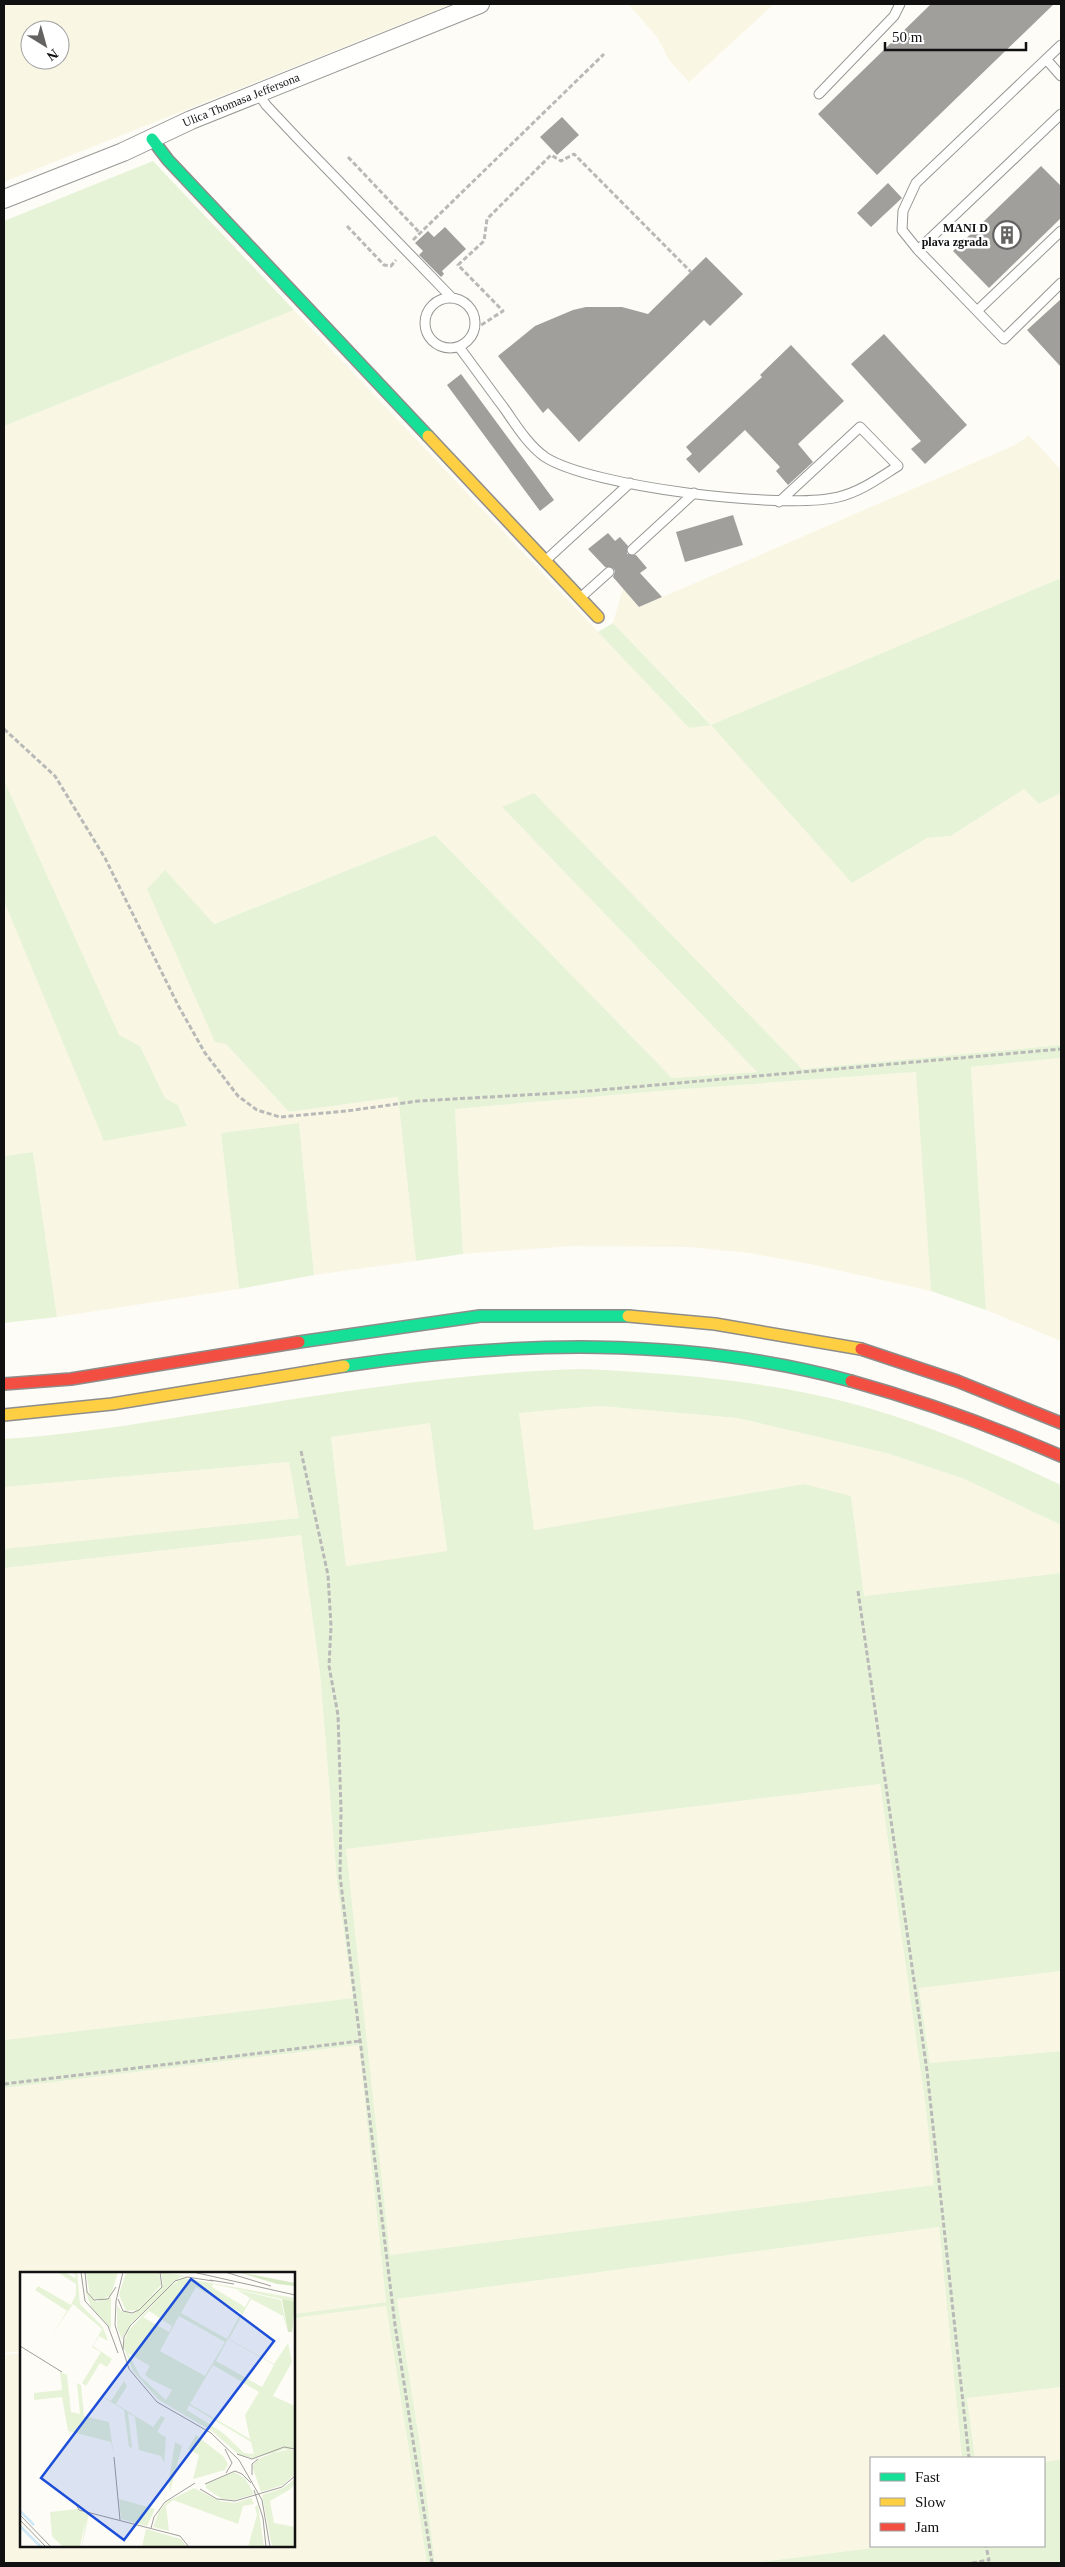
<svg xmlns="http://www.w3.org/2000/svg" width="1065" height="2567" font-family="'Times New Roman',serif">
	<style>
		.farmland { fill: #f9f7e4; fill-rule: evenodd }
		.green { fill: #e7f3d7; fill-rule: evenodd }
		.building { fill: #a19f9c }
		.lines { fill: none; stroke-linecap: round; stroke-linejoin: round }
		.lane-casing { stroke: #979795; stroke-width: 11 }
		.street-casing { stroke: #979795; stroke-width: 20 }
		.fast-casing { stroke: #8e8d8b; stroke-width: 14 }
		.slow-casing { stroke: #8e8d8b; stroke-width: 14 }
		.jam-casing { stroke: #8e8d8b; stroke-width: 14 }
		.path { stroke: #b9b9b8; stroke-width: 3; stroke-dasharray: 5 2.5; stroke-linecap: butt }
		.lane { stroke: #fffffe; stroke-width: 9 }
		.street { stroke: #fffffe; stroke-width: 18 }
		.fast { stroke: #16e098; stroke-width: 11 }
		.slow { stroke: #ffcf43; stroke-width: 11 }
		.jam { stroke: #f24e42; stroke-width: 11 }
		.labels { text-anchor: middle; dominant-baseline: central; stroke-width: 5; stroke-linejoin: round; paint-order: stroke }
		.street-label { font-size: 12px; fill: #111; stroke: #fff }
		.poi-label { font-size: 12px; font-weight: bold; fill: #111; stroke: #fff; text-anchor: end }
		.inset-river { fill: none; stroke: #cde8f7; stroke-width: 2.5 }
		.inset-road { fill: none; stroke: #9f9e9b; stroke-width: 1 }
		.view { fill: #1d4ed8; fill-opacity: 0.15; stroke: #1d4ed8; stroke-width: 2.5 }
		.inset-edge { fill: none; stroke: #111; stroke-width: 2.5 }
	</style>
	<rect width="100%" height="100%" fill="#fdfcf7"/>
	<!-- farmland -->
	<path class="farmland" d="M 4,4 L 452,4 L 4,182 ZM 30,30 L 60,30 L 60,60 L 30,60 Z
		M 628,4 L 774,4 L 689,82 L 669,60 L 657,37 Z
		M 294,310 L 689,728 L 711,724 L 613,623 L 623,588 L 639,607 L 1015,445 L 1029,435 L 1061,470 L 1061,578 L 712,725 L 852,882 L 927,838 L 951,836 L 1024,789 L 1039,804 L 1061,793 L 1061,1045 L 802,1069 L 534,794 L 502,807 L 757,1072 L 672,1078 L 435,835 L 214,924 L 226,1044 L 289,1112 L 398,1097 L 416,1261 L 314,1275 L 299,1123 L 221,1133 L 239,1289 L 57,1317 L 33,1152 L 4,1156 L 4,901 L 13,921 L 187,1125 L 178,1105 L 165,1098 L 140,1046 L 119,1036 L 4,780 L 4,426 Z
		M 1061,1058 L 1061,1341 L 986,1310 L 971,1067 Z
		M 917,1072 L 931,1291 L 810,1264 L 748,1253 L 690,1247 L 572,1246 L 463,1254 L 455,1109 L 672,1090 Z
		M 599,1406 L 737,1418 L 886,1453 L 962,1478 L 1061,1525 L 1061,1573 L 864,1596 L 851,1497 L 804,1484 L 534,1530 L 518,1413 Z
		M 430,1422 L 447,1552 L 346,1566 L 331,1437 Z
		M 289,1462 L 299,1518 L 4,1550 L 4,1487 Z
		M 301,1535 L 320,1673 L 337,1882 L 353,1998 L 4,2040 L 4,1568 Z
		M 880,1784 L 926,2109 L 935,2185 L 390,2255 L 345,1849 Z
		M 1061,1971 L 1061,2051 L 930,2063 L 919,1987 Z
		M 359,2045 L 386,2302 L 294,2314 L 294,2273 L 21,2273 L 21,2351 L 4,2353 L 4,2088 Z
		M 939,2227 L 962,2458 L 871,2458 L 871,2546 L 888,2546 L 752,2563 L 435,2563 L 419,2438 L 397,2299 Z
		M 386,2306 L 427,2563 L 4,2563 L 4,2355 L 21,2353 L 21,2546 L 294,2546 L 294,2318 Z
		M 1061,2387 L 1061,2459 L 1044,2462 L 1044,2458 L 975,2458 L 967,2397 Z"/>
	<!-- green -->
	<path class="green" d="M 153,161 L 294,310 L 4,426 L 4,221 Z
		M 1061,578 L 1061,793 L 1039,804 L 1024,789 L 951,836 L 927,838 L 852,883 L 711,725 L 689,728 L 598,632 L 613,623 L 711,725 Z
		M 4,780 L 119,1035 L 140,1046 L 165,1098 L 178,1105 L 187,1126 L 104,1141 L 4,901 Z
		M 534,793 L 802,1069 L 1061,1045 L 1061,1058 L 971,1067 L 986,1310 L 931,1291 L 916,1072 L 672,1090 L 455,1109 L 463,1254 L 416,1261 L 398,1097 L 289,1112 L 226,1044 L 215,1042 L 147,889 L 165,870 L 214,924 L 435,835 L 672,1078 L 757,1072 L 502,807 Z
		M 299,1123 L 314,1275 L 239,1289 L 221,1133 Z
		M 33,1152 L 57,1317 L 4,1323 L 4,1156 Z
		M 583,1369 C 671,1373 760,1380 846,1402 C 921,1421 991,1452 1061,1485 L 1061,1525 L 962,1478 L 886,1453 L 737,1418 L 599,1406 L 519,1413 L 534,1530 L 804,1484 L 851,1496 L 864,1596 L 1061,1573 L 1061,1971 L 919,1988 L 930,2063 L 1061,2051 L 1061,2387 L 967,2398 L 975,2458 L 962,2458 L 939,2227 L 397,2299 L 419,2438 L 435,2563 L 427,2563 L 386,2306 L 294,2318 L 294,2314 L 386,2302 L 359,2045 L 4,2088 L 4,2040 L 353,1998 L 337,1882 L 320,1673 L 301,1535 L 4,1568 L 4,1549 L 299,1518 L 289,1462 L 4,1487 L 4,1439 C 85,1434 164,1419 244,1407 C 356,1389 470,1372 583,1369 ZM 430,1423 L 447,1551 L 346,1566 L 331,1437 ZM 880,1784 L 926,2109 L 934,2185 L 390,2255 L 346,1849 Z
		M 1061,2459 L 1061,2563 L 752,2563 L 888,2546 L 1044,2546 L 1044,2462 Z"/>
	<!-- building -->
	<path class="building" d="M 931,4 L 1054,4 L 877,175 L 818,114 Z
		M 562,117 L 579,135 L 557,155 L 540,137 Z
		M 1041,166 L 1061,186 L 1061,218 L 989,288 L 953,251 Z
		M 888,183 L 902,198 L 871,227 L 857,213 Z
		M 445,227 L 466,249 L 442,271 L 444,274 L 441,277 L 419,255 L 423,251 L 415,243 L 428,231 L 434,237 Z
		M 706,257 L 743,294 L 710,326 L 704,320 L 579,442 L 548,408 L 543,413 L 498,356 L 535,326 L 573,310 L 586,307 L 622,307 L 648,314 Z
		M 1061,299 L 1061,367 L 1027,330 Z
		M 884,334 L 967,425 L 925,464 L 911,449 L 921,441 L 851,364 Z
		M 791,345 L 844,401 L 798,444 L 813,462 L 788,485 L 776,471 L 780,467 L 745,430 L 699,473 L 686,459 L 692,454 L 686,447 L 762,377 L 760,375 Z
		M 461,374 L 554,500 L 540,511 L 447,385 Z
		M 733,515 L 743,545 L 685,562 L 676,532 Z
		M 608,533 L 615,541 L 620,537 L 628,546 L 627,554 L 636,555 L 647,568 L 640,573 L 662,597 L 639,607 L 613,577 L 615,571 L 613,568 L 605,567 L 588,549 Z"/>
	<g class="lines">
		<defs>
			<path id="lane" d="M 1061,45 L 916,183 L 903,211 L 902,230 L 918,250 L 1004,339 L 1061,283
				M 1046,59 L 1061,76
				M 258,93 L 266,105 L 298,139 L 452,298
				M 819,94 L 894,16 L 900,4
				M 918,250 L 1061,114
				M425 323a25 25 0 1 1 50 0a25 25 0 1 1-50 0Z
				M 977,311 L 1061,231
				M 459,347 C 474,367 489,388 504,408 C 516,425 528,445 545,457 C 591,487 784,510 838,497 C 860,492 879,478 898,466 L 860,427 L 779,502
				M 632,550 L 694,493
				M 546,560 L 630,483
				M 580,598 L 609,572"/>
			<path id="street" d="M 4,199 L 123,152 L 191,120 L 480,4"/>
			<path id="fast" d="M 152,139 L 168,160 L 428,436
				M 299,1342 L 480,1316 L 628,1316
				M 344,1366 C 512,1341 686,1336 851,1381"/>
			<path id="slow" d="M 428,436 L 598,617
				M 628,1316 L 715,1324 L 861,1349
				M 4,1415 L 112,1404 L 344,1366"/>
			<path id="jam" d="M 861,1349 L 957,1381 L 1061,1423
				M 851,1381 C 923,1401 992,1426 1061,1456
				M 4,1384 L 71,1379 L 299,1342"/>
		</defs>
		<!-- lane casing -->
		<use href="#lane" class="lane-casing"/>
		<!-- street casing -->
		<use href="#street" class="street-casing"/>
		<!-- fast casing -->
		<use href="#fast" class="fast-casing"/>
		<!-- slow casing -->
		<use href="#slow" class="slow-casing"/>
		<!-- jam casing -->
		<use href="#jam" class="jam-casing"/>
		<!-- path -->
		<path class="path" d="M 348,157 L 419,232
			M 347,226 L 384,265 L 391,266 L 396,260
			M 413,240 L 604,54
			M 475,329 L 503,311 L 458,265 L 484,241 L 487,219 L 551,155 L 561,161 L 574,154 L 691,272
			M 4,729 L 55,776 L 105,858 L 179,1007 L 205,1053 L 238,1096 L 257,1110 L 280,1117 L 347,1111 L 418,1101 L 577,1092 L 1061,1049
			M 301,1451 L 328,1575 L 331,1626 L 329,1666 L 338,1715 L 341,1810 L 340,1876 L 395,2325 L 432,2563
			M 858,1591 L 927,2071 L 969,2458
			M 4,2084 L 360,2041
			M 972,2563 L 989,2560 L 986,2546"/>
		<!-- lane -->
		<use href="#lane" class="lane"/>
		<!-- street -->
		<use href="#street" class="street"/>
		<!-- fast -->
		<use href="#fast" class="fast"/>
		<!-- slow -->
		<use href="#slow" class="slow"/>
		<!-- jam -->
		<use href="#jam" class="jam"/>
	</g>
	<!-- icons -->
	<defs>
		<symbol id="building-ring" viewBox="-11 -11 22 22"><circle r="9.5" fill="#fff" stroke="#646362" stroke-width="1.5"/><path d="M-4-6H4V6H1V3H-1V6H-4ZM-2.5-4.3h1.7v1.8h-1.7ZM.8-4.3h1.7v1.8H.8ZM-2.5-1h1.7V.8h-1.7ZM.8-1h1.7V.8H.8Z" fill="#646362"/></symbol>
	</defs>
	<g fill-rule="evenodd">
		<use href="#building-ring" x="991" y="219" width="32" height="32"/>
	</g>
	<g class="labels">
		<!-- street labels -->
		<g class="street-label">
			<text transform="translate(241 100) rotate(-22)">Ulica Thomasa Jeffersona</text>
		</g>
		<!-- poi labels -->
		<g class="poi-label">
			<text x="988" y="228">MANI D<tspan x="988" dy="14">plava zgrada</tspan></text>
		</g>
	</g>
	<!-- overview -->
	<g transform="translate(20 2272)">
		<rect width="275" height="275" fill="#fdfcf7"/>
		<path d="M 37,0 L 45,0 L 55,6 L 56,3 L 52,0 L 57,0 L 60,32 L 82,54 L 86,63 L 88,69 L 79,64 L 73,74 L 92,87 L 87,95 L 80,91 L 66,114 L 62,111 L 81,80 L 72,75 L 82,57 L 53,32 L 31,64 L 47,39 L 15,18 L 18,14 L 51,33 L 56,22 L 56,12 ZM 66,0 L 98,0 L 91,23 L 80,29 L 70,24 ZM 106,0 L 139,0 L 141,13 L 118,38 L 106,39 L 99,23 ZM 141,0 L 166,4 L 160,5 L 111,52 L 102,67 L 97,55 L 97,33 L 101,39 L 113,42 L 143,13 ZM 163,6 L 275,26 L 275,30 L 193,12 L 192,15 L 225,35 L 230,26 L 217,18 L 261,28 L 267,56 L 263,44 L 231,27 L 209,67 L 254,92 L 268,71 L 272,90 L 253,124 L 275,134 L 275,176 L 233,186 L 219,183 L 192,159 L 139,128 L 113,99 L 103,73 L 108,59 L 149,15 ZM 176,15 L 221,41 L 207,67 L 161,41 ZM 129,39 L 152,54 L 149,60 L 123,45 ZM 159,44 L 205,70 L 185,104 L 140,79 ZM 208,67 L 254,93 L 242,115 L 196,89 ZM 108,81 L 130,94 L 125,102 L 128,106 L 152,118 L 146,128 L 120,104 ZM 193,93 L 239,120 L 225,143 L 230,167 L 170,132 ZM 169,133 L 231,170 L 234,182 L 224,181 L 203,161 L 167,138 ZM 65,18 L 77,30 L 91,25 L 91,57 L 71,35 ZM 40,100 L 47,103 L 51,140 L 60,142 L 57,111 L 61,113 L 64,144 L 89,150 L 94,184 L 91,170 L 48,159 L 42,125 L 14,128 L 14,121 L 42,118 ZM 104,109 L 107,114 L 96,132 L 133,155 L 141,144 L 145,146 L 137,160 L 146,165 L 144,191 L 141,184 L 119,178 L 115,145 L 108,141 L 112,176 L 109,175 L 104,138 L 78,122 L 91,129 ZM 176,163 L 203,184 L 208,192 L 205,198 L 173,207 L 179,183 L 168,177 ZM 155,170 L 162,174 L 150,220 L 149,208 ZM 264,177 L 275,178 L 275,202 L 263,213 L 241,220 L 232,194 L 238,187 ZM 214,200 L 225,206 L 234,222 L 215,228 L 202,227 L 186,216 L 186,212 ZM 275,207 L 275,212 L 269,218 L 250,229 L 254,251 L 275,255 L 275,275 L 252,275 L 242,223 L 263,216 ZM 174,216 L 200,229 L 215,231 L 231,226 L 234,232 L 223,234 L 218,252 L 153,228 L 146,234 L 149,259 L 133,255 L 139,239 L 148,229 ZM 99,227 L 135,237 L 127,254 L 101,247 ZM 238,233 L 244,275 L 228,275 L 237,243 L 235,235 ZM 57,237 L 69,241 L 62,275 L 65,249 L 60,275 L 43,275 L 32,264 L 30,240 ZM 126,257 L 161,267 L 167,275 L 122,275 Z" fill="#e7f3d7" fill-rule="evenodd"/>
		<path d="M 218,0 L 275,11 L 275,14 L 257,12 ZM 262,27 L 275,30 L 272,60 L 268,60 Z" fill="#d8eac5"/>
		<path class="inset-river" d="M 0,239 L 14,253M 0,254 L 21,275"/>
		<path class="inset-road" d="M 61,0 L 65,29 L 88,54 L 98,81M 65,0 L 67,20 L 74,28 L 88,27 L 96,15M 103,0 L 96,29 L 95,53 L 109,97 L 137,130 L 191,161 L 219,188 L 242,228 L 250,275M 173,0 L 275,23M 205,0 L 251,14M 190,8 L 214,12M 98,27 L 103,39 L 112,41 L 119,38 L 142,15 L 140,0M 275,51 L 275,85M 0,74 L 42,100M 103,78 L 104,65 L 110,54 L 155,9 L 167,5 L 193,9M 205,177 L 212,191 L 206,201M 217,182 L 232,187 L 264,175 L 275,177M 94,185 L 100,248M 232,203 L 232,192 L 238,187M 185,212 L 215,199 L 222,202 L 231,211M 180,217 L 197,227 L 215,229 L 262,215 L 275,204M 234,218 L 243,246 L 246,275M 57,234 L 59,238 L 160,264 L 169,275M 0,243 L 31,275M 0,248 L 26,275M 131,256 L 134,245 L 145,230 L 175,211"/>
		<path class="view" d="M 171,7 L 254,69 L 104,268 L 21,206 Z"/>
		<rect width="275" height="275" class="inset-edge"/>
	</g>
	<!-- border -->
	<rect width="1065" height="2567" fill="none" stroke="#111111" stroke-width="10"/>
	<!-- legend -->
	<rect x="870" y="2457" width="175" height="90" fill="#ffffff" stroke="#a0a0a0"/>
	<rect x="880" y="2473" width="25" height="8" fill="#16e098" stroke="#a0a0a0"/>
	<text x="915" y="2482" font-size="15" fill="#111111">Fast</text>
	<rect x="880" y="2498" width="25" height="8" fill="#ffcf43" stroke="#a0a0a0"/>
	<text x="915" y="2507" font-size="15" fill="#111111">Slow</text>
	<rect x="880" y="2523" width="25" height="8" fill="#f24e42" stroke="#a0a0a0"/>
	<text x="915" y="2532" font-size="15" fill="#111111">Jam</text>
	<!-- north arrow -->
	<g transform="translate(45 45) rotate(143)"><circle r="24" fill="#ffffff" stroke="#a0a0a0"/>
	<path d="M0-4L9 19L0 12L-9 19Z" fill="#646362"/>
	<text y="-8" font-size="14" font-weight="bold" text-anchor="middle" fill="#111111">N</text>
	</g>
	<!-- scale -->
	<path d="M885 42v8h141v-8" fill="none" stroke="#111111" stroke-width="2.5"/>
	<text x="892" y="42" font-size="15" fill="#111111" stroke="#ffffff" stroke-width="4" paint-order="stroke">50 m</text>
</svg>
